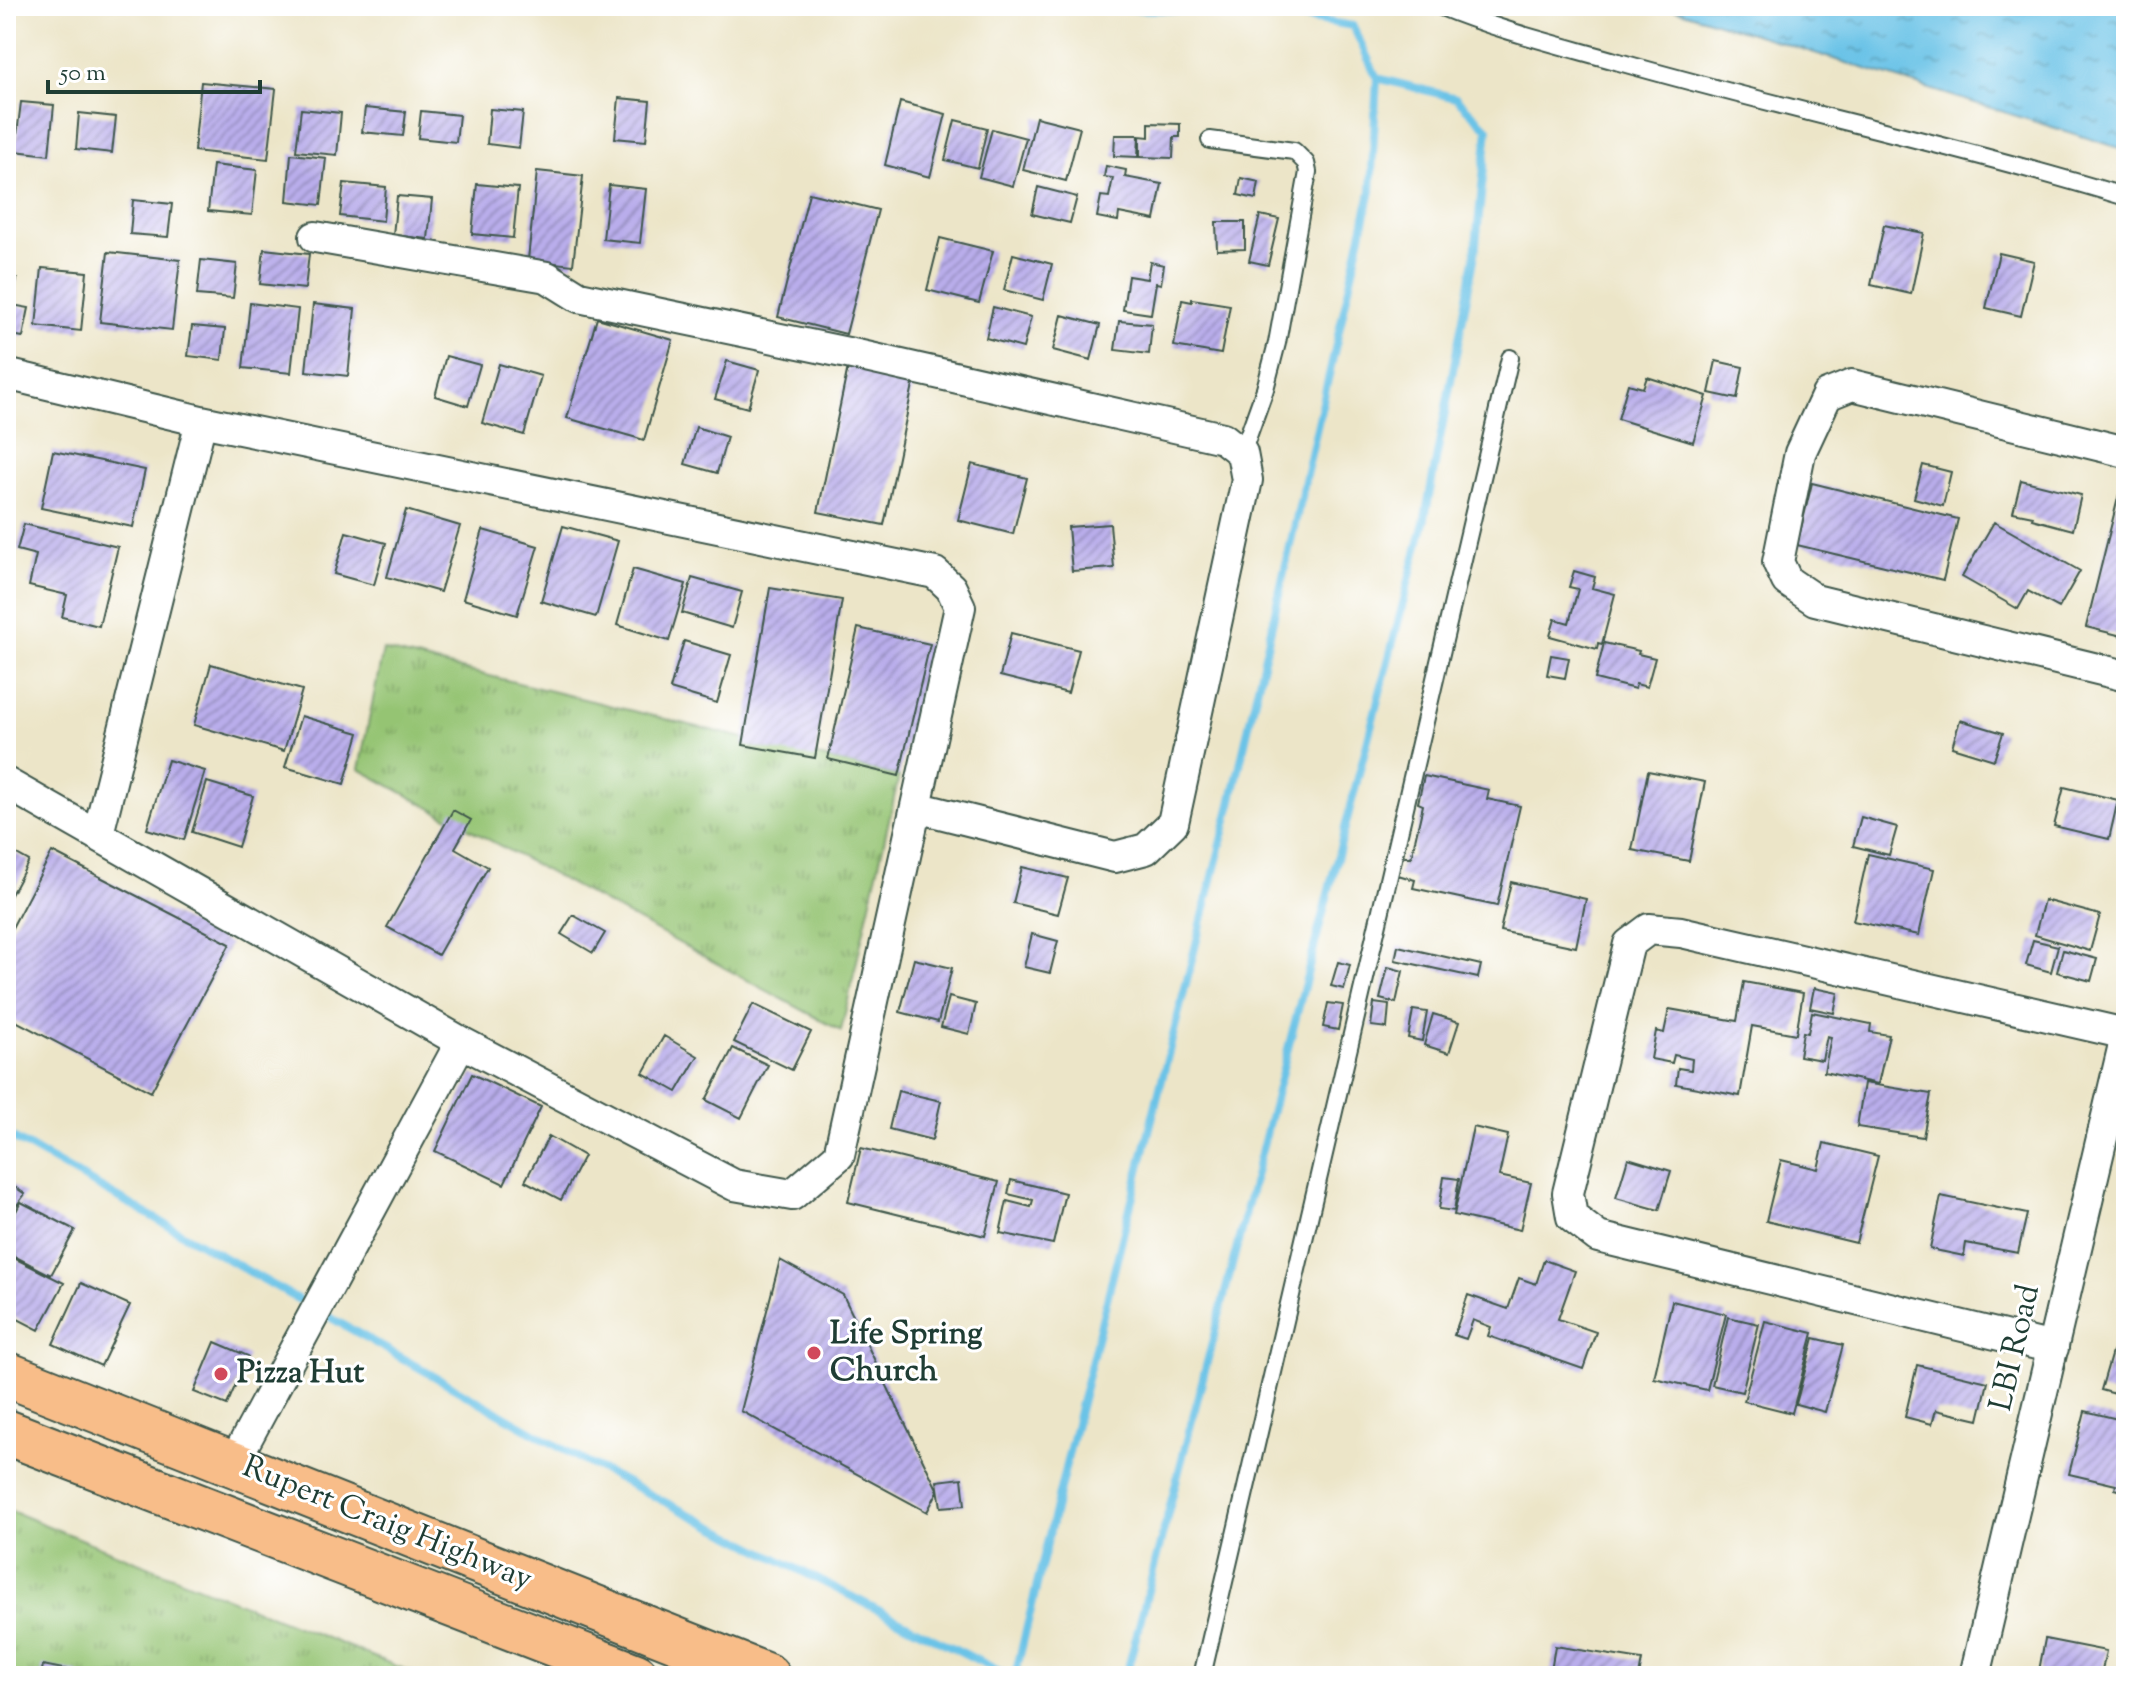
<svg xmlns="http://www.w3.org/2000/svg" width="2132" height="1682" font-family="'Sorts Mill Goudy',serif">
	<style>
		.grass { fill: url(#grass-tufts); stroke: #5a8054; stroke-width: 2 }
		.water { fill: url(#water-ripples); stroke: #44808e; stroke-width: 2 }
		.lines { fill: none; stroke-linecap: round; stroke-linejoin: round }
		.stream { stroke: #6ac3e7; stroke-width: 8 }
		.building { fill: url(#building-hatch) }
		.lane-casing { stroke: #3e564a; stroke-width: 20 }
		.street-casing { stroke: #3e564a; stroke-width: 34 }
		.primary-casing { stroke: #3e564a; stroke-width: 48 }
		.lane { stroke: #fff; stroke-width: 16 }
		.street { stroke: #fff; stroke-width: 30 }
		.primary { stroke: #f8bd89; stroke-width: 44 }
		.poi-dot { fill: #d1495b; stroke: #fff; stroke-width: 3 }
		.labels { text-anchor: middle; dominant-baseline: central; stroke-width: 6; stroke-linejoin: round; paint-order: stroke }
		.poi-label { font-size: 32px; font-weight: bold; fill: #1f3d34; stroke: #fff; text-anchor: start }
		.street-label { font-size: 32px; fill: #1f3d34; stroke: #fff }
	</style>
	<defs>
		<pattern id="grass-tufts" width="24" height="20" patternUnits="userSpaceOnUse" patternTransform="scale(2)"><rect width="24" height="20" fill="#95c473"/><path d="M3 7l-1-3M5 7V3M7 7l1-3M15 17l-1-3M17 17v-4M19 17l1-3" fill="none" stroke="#79a05f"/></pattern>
		<pattern id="water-ripples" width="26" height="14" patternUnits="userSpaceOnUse" patternTransform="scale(2)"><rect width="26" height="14" fill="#6ac3e7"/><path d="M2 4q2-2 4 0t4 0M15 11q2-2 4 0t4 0" fill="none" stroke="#57a0bc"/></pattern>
		<pattern id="building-hatch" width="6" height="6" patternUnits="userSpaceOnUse" patternTransform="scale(2)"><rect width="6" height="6" fill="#b9adeb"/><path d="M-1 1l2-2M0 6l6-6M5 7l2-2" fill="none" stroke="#968ebf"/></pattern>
	</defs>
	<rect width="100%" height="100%" fill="#fff"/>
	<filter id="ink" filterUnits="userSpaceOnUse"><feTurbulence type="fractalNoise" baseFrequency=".0125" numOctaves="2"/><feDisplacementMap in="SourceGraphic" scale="16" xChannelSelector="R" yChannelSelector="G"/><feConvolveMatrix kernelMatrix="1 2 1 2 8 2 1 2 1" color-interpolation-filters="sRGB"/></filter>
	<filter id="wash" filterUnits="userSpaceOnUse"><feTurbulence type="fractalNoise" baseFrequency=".006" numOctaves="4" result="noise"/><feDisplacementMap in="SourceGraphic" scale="32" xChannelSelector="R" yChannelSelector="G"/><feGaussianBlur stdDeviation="1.8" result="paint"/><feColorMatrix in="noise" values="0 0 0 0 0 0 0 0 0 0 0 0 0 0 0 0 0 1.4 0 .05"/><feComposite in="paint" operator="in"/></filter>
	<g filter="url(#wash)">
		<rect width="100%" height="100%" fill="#ece5c8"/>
		<!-- grass -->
		<path class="grass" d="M 383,650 L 899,776 L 841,1031 L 359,769 Z
			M 6,1509 L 421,1676 L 6,1676 Z"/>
		<!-- water -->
		<path class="water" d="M 1664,6 L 2126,6 L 2126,150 Z"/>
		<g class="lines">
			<!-- stream -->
			<path class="stream" d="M 6,1134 L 582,1460 L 1009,1676
				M 1015,1676 L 1077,1419 L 1231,804 L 1371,191 L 1377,78 L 1353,26 L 1275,13 L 1025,6
				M 1126,1676 L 1425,518 L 1475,254 L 1488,129 L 1456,98 L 1377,78"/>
		</g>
		<g id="blocks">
			<!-- building -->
			<path class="building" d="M 201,82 L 276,89 L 268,159 L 194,151 Z
				M 619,98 L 650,101 L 646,141 L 615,138 Z
				M 21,102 L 54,105 L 49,155 L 15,151 Z
				M 900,102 L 946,114 L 930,177 L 885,165 Z
				M 365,108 L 406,112 L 403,136 L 362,132 Z
				M 301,109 L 341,113 L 337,155 L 296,151 Z
				M 490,109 L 523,112 L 519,148 L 487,144 Z
				M 421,111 L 459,115 L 456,142 L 418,138 Z
				M 79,113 L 116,117 L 112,153 L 76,149 Z
				M 1036,117 L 1080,128 L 1066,181 L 1023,170 Z
				M 955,120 L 987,128 L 978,168 L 945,160 Z
				M 1149,123 L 1180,124 L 1180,137 L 1174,137 L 1173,158 L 1140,157 L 1140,136 L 1149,137 Z
				M 992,129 L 1026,138 L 1013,186 L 979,177 Z
				M 1115,135 L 1139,135 L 1138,157 L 1114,156 Z
				M 291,154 L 326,158 L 321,205 L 287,201 Z
				M 213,165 L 257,170 L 252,215 L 208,211 Z
				M 1106,166 L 1126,170 L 1125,177 L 1162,184 L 1155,220 L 1119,213 L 1118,221 L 1097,217 L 1101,196 L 1109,197 L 1113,178 L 1104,177 Z
				M 537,171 L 583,176 L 573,265 L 528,260 Z
				M 1241,178 L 1259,182 L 1256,199 L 1238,195 Z
				M 344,183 L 386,187 L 383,221 L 340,216 Z
				M 477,184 L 518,188 L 513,238 L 472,234 Z
				M 609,185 L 646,189 L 640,243 L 603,239 Z
				M 1038,187 L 1077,197 L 1070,223 L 1032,214 Z
				M 809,193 L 878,210 L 846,334 L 778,317 Z
				M 397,196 L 432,199 L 428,239 L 393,235 Z
				M 133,200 L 172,204 L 168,237 L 130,234 Z
				M 1260,215 L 1279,219 L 1268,265 L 1249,261 Z
				M 1216,222 L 1245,222 L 1245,249 L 1217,250 Z
				M 1884,225 L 1924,233 L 1911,294 L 1871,285 Z
				M 940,238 L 993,251 L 979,303 L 927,290 Z
				M 264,249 L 309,254 L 305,289 L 260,284 Z
				M 108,252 L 180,260 L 172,330 L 100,322 Z
				M 1999,253 L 2034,261 L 2021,316 L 1986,308 Z
				M 1013,254 L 1052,264 L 1043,300 L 1004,290 Z
				M 201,260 L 237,264 L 233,298 L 197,295 Z
				M 1150,262 L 1164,265 L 1161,284 L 1156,283 L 1151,314 L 1123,310 L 1128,276 L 1147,279 Z
				M 42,268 L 87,272 L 81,331 L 36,326 Z
				M 6,277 L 17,279 L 12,305 L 29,308 L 23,337 L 6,334 Z
				M 1192,299 L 1230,305 L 1221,354 L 1174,346 L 1182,300 L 1192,302 Z
				M 250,303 L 298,309 L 291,373 L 243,368 Z
				M 313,304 L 355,309 L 348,376 L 306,371 Z
				M 993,307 L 1031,317 L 1023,348 L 986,338 Z
				M 1062,315 L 1100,325 L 1091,360 L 1053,350 Z
				M 597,318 L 673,340 L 644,440 L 567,418 Z
				M 1119,321 L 1152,324 L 1149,354 L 1115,350 Z
				M 192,326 L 225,329 L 222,360 L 188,356 Z
				M 446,356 L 480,365 L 468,406 L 435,396 Z
				M 727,361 L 759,370 L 748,408 L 715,399 Z
				M 1716,361 L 1743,367 L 1737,399 L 1709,393 Z
				M 849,362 L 915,375 L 884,525 L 818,512 Z
				M 499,364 L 541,376 L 524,435 L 482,423 Z
				M 1647,377 L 1707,396 L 1693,442 L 1618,419 L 1628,384 L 1643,388 Z
				M 696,427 L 727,437 L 717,473 L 685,464 Z
				M 53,451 L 145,470 L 133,527 L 41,508 Z
				M 972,464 L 1027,478 L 1013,534 L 958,520 Z
				M 1923,465 L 1951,472 L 1943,506 L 1914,498 Z
				M 2021,480 L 2081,495 L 2073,530 L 2032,519 L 2033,516 L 2013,512 Z
				M 1812,483 L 1958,519 L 1943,580 L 1797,545 Z
				M 2119,494 L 2126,496 L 2126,637 L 2086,627 Z
				M 406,510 L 460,526 L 440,592 L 387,577 Z
				M 1994,522 L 2080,571 L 2059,608 L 2028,591 L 2018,609 L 1962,577 Z
				M 24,524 L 118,547 L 99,626 L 62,617 L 67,595 L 29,586 L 36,555 L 17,550 Z
				M 1110,524 L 1114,568 L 1072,571 L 1068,527 Z
				M 563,526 L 618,541 L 596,617 L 541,601 Z
				M 483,530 L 538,546 L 517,615 L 463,599 Z
				M 346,532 L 386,543 L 374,585 L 334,574 Z
				M 633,569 L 686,584 L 669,641 L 617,625 Z
				M 1574,571 L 1595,577 L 1592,588 L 1615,594 L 1602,644 L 1598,643 L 1597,649 L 1550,636 L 1555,619 L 1569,623 L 1578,589 L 1569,587 Z
				M 692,578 L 742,592 L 732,628 L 682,613 Z
				M 770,588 L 842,600 L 815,758 L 743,745 Z
				M 858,628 L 930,644 L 899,776 L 828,759 Z
				M 1011,633 L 1079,650 L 1068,693 L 1000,676 Z
				M 684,641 L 731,655 L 717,703 L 670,689 Z
				M 1604,643 L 1639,651 L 1638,654 L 1655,658 L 1647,687 L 1636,684 L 1635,689 L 1595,679 Z
				M 1551,655 L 1569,658 L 1565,678 L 1547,675 Z
				M 211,664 L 302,690 L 284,751 L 194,725 Z
				M 301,716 L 359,733 L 344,784 L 285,767 Z
				M 1960,720 L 2003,733 L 1994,760 L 1952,747 Z
				M 168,760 L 205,771 L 184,840 L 147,829 Z
				M 1648,771 L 1705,782 L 1689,861 L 1632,850 Z
				M 1424,776 L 1489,790 L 1487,799 L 1520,806 L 1497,906 L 1413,888 L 1415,880 L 1398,875 L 1403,856 L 1411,858 L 1423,805 L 1418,803 Z
				M 207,782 L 253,796 L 238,847 L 192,832 Z
				M 2064,787 L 2118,800 L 2109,839 L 2054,826 Z
				M 453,810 L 471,820 L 455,848 L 488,867 L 438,955 L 387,927 Z
				M 1861,817 L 1897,827 L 1889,855 L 1853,846 Z
				M 6,848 L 29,861 L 6,904 Z
				M 52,852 L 230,944 L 151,1092 L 6,1016 L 6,939 Z
				M 1868,854 L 1934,869 L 1919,935 L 1853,921 Z
				M 1022,867 L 1068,878 L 1058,914 L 1013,903 Z
				M 1511,882 L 1586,899 L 1576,947 L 1500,931 Z
				M 2044,900 L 2100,915 L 2090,951 L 2035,935 Z
				M 573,915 L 605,933 L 593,953 L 561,934 Z
				M 1032,934 L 1058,941 L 1050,973 L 1024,967 Z
				M 2033,940 L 2058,946 L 2051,972 L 2026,965 Z
				M 1398,946 L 1481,965 L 1478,978 L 1395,960 Z
				M 2063,950 L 2097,959 L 2091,981 L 2057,972 Z
				M 914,959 L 952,968 L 938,1022 L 900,1012 Z
				M 1338,962 L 1350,965 L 1344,989 L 1331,986 Z
				M 1388,967 L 1403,971 L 1396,1003 L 1380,999 Z
				M 1744,982 L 1803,993 L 1796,1034 L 1752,1026 L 1740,1096 L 1676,1084 L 1678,1068 L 1691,1070 L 1692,1059 L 1674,1055 L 1672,1063 L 1651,1059 L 1656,1031 L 1664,1033 L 1669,1009 L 1737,1021 Z
				M 1814,988 L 1838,993 L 1834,1013 L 1810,1008 Z
				M 949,997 L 976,1004 L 969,1034 L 941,1027 Z
				M 1328,1003 L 1343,1005 L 1338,1030 L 1323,1027 Z
				M 1374,1003 L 1389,1005 L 1387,1028 L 1371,1026 Z
				M 753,1004 L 811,1032 L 792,1070 L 734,1042 Z
				M 1413,1010 L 1427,1012 L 1422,1041 L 1408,1038 Z
				M 1812,1012 L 1871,1024 L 1870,1032 L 1889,1035 L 1878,1084 L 1824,1072 L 1831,1037 L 1827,1036 L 1822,1060 L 1799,1056 L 1803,1032 L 1808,1033 Z
				M 1433,1014 L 1459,1022 L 1449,1053 L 1424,1045 Z
				M 664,1036 L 698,1056 L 677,1092 L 643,1073 Z
				M 733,1048 L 768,1065 L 741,1118 L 706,1100 Z
				M 472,1074 L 541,1107 L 504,1184 L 435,1151 Z
				M 1864,1083 L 1931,1094 L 1923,1137 L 1857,1127 Z
				M 898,1091 L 941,1101 L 932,1140 L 889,1129 Z
				M 1473,1127 L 1508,1135 L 1499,1176 L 1531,1183 L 1520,1230 L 1454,1215 Z
				M 549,1136 L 584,1156 L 561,1200 L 525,1181 Z
				M 1824,1143 L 1878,1156 L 1856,1243 L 1766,1221 L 1781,1160 L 1818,1169 Z
				M 861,1148 L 999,1182 L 985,1236 L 848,1202 Z
				M 1628,1158 L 1671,1171 L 1659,1210 L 1616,1198 Z
				M 1444,1177 L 1459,1179 L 1454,1211 L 1439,1209 Z
				M 1011,1180 L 1065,1193 L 1053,1244 L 1000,1233 L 1007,1201 L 1031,1207 L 1033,1200 L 1008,1194 Z
				M 6,1181 L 25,1194 L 11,1213 L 6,1209 Z
				M 1941,1196 L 2027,1214 L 2018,1253 L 1966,1243 L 1964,1256 L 1930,1249 Z
				M 21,1202 L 75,1230 L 51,1275 L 6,1252 L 6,1230 Z
				M 6,1254 L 64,1283 L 39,1330 L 6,1313 Z
				M 780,1260 L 843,1295 L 938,1491 L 927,1512 L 741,1411 Z
				M 1544,1260 L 1575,1271 L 1558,1319 L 1596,1332 L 1583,1369 L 1488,1336 L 1491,1327 L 1473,1320 L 1466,1339 L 1454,1335 L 1468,1295 L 1508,1309 L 1519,1278 L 1536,1284 Z
				M 81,1283 L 130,1305 L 101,1366 L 53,1344 Z
				M 1672,1301 L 1726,1314 L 1707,1390 L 1654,1378 Z
				M 1728,1317 L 1759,1324 L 1742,1392 L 1712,1385 Z
				M 1765,1321 L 1813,1333 L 1792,1413 L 1744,1401 Z
				M 1814,1338 L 1843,1345 L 1825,1412 L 1796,1404 Z
				M 215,1342 L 248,1356 L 227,1405 L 194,1392 Z
				M 2112,1352 L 2126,1355 L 2126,1397 L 2101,1390 Z
				M 1917,1365 L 1988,1382 L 1979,1420 L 1936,1410 L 1932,1424 L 1905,1417 Z
				M 2085,1411 L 2126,1421 L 2126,1492 L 2115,1489 L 2116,1485 L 2069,1474 Z
				M 962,1478 L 965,1505 L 941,1507 L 937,1481 Z
				M 2045,1639 L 2106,1651 L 2101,1676 L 2038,1676 Z
				M 1555,1646 L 1642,1660 L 1639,1676 L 1550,1676 Z
				M 43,1665 L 78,1672 L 77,1676 L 41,1676 Z"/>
		</g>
	</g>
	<g filter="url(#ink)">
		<use href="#blocks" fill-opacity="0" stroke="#3e564a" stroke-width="2"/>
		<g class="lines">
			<defs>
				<path id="lane" d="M 1439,6 C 1497,30 1559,45 1619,62 C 1788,110 1959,146 2126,197
					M 1210,140 L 1294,151 L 1306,163 L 1308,172 L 1277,343 L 1265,389 L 1242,453
					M 1202,1676 L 1510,358"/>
				<path id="street" d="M 315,237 L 547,277 L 579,297 L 857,355 L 1223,438 L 1242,453 L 1247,480 L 1173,823 L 1146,849 L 1115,857 L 916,807
					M 6,374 L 201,421 L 935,573 L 951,588 L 960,607 L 839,1155 L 792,1195 L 734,1185 L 461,1042 L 6,783
					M 2126,452 L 1852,385 L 1827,395 L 1800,453 L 1778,562 L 1787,581 L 1815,600 L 2126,676
					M 98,834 L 201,421
					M 2053,1348 L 1598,1237 L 1572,1217 L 1568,1193 L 1629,944 L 1649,929 L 1681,932 L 2126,1034
					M 234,1462 L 461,1042
					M 1975,1676 L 2126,1036"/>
				<path id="primary" d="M 6,1374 L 767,1676
					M 6,1432 L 636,1676"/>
			</defs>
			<!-- lane casing -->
			<use href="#lane" class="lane-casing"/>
			<!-- street casing -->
			<use href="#street" class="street-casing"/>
			<!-- primary casing -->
			<use href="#primary" class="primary-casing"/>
			<!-- lane -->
			<use href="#lane" class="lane"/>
			<!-- street -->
			<use href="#street" class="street"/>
			<!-- primary -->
			<use href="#primary" class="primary"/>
		</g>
	</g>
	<!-- markers -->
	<g class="poi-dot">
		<circle cx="814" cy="1353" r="8"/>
		<circle cx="221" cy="1374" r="8"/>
	</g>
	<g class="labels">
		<!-- poi labels -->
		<g class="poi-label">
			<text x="830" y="1335">Life Spring<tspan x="830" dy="37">Church</tspan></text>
			<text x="237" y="1374">Pizza Hut</text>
		</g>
		<!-- street labels -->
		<g class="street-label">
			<text transform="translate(2016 1348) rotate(-77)">LBI Road</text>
			<text transform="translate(387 1524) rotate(22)">Rupert Craig Highway</text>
		</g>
	</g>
	<!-- margin -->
	<rect width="2132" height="1682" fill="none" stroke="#fff" stroke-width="32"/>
	<!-- scale -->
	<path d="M48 80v12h212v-12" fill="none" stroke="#1f3d34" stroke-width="4"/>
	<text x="60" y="80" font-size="24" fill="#1f3d34" stroke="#ffffff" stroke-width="6" paint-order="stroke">50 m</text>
</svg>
